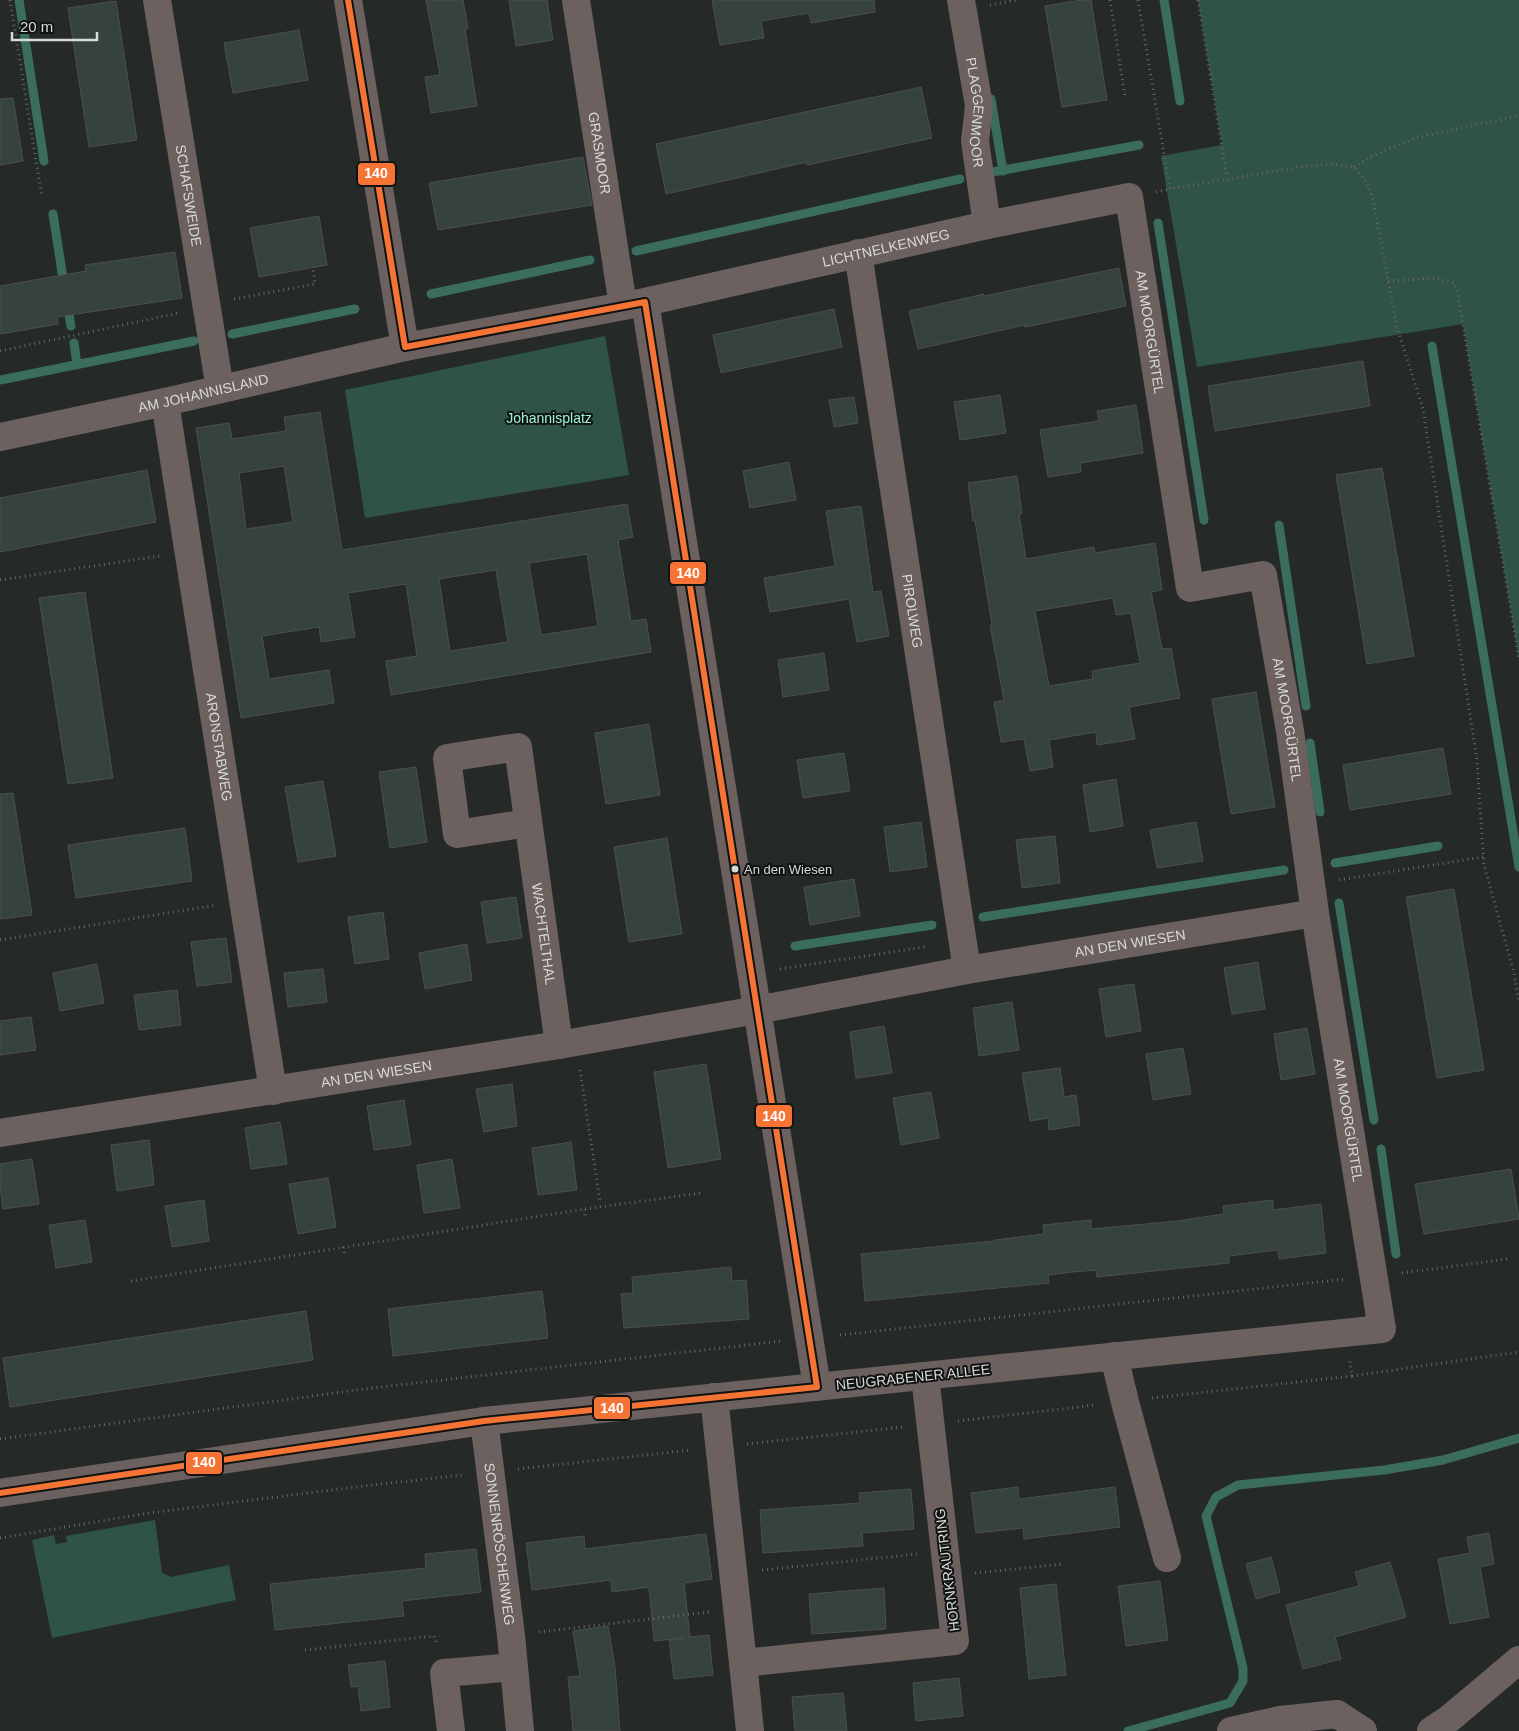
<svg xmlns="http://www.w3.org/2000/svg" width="1519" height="1731" font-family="Helvetica,sans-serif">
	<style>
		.green { fill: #2f5347 }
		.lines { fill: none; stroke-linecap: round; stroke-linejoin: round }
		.stream { stroke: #3a6d5d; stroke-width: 9 }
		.building { fill: #35423d; stroke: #4c4f4e; fill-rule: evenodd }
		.path { stroke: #6b6564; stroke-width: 3; stroke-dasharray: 1 4; stroke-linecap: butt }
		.minor { stroke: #6d6160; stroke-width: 28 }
		.bus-1-casing { stroke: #101312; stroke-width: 10 }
		.bus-1 { stroke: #f57335; stroke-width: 6 }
		.bus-dot { fill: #d6dad8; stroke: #101312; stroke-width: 2 }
		.labels { text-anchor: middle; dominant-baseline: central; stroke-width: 4; stroke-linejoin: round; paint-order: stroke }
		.bus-label { font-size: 13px; fill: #d6dad8; stroke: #101312; text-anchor: start }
		.street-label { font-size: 14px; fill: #d6dad8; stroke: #101312 }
		.park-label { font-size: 14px; fill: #9cf5d6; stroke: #101312 }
		.line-badge { stroke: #101312; stroke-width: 2 }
		.badge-label { font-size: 14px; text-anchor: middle; font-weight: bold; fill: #fff }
	</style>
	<rect width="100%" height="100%" fill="#252a28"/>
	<!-- green -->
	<path class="green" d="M 1198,0 L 1519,0 L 1519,659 L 1463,324 L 1197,367 L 1161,156 L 1222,145 Z
		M 605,336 L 629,475 L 365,518 L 345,390 Z
		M 155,1520 L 162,1573 L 171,1577 L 229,1565 L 236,1600 L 52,1638 L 32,1540 L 54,1535 L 56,1544 L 67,1542 L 66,1536 Z"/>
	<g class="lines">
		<!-- stream -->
		<path class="stream" d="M 19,0 L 44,161
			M 1164,0 L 1180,101
			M 991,99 L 1003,171
			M 993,172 L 1139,145
			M 53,214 L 64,285
			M 1158,223 L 1204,520
			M 636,251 L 960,179
			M 431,294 L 590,260
			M 67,303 L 71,326
			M 232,334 L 355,309
			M 74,343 L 77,365
			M 1432,346 L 1519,867
			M 0,380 L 194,341
			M 1279,525 L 1306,706
			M 1310,743 L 1320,812
			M 1335,863 L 1438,846
			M 1339,903 L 1374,1120
			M 983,917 L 1284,870
			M 795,946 L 932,925
			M 1381,1149 L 1396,1254
			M 1128,1731 L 1230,1703 L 1243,1681 L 1243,1668 L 1206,1516 L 1216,1497 L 1238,1485 L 1384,1470 L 1443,1460 L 1519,1438"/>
	</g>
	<!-- building -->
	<path class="building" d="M 426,0 L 463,0 L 468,28 L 465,29 L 477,106 L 431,113 L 425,77 L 440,75 Z
		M 509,0 L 547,0 L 553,40 L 516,46 Z
		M 712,0 L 874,0 L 875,12 L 811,23 L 809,13 L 761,21 L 764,38 L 720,45 Z
		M 1081,0 L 1091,0 L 1107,100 L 1062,107 L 1045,6 Z
		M 116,1 L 137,140 L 89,147 L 68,8 Z
		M 299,30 L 308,80 L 233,93 L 224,43 Z
		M 921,87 L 932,138 L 807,165 L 807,162 L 666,194 L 656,144 Z
		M 13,98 L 23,161 L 0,165 L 0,99 Z
		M 583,157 L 592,205 L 438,230 L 429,183 Z
		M 319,216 L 327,265 L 259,277 L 250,228 Z
		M 175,252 L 182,298 L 57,317 L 58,324 L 0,334 L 0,286 L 86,271 L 85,265 Z
		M 1119,268 L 1126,306 L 1025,327 L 1025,325 L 918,349 L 909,311 L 984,294 L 984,296 Z
		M 834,309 L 842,347 L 721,373 L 713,335 Z
		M 1363,361 L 1370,406 L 1215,431 L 1208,386 Z
		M 1000,395 L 1006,433 L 960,440 L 954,402 Z
		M 854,397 L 858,423 L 834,427 L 829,400 Z
		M 1136,405 L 1143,453 L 1080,463 L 1081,472 L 1048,477 L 1040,430 L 1099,421 L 1097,411 Z
		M 320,412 L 342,550 L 627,504 L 633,537 L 618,540 L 631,621 L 646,619 L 651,652 L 391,695 L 386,661 L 417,656 L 406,584 L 348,593 L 355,637 L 321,642 L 319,627 L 262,636 L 269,679 L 329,670 L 334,703 L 241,718 L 196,428 L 229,423 L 232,439 L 286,431 L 284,417 ZM 284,466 L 293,522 L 246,529 L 239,473 ZM 587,554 L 598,626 L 541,635 L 529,563 ZM 496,570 L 508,642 L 450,651 L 439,579 Z
		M 789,462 L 796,500 L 750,508 L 743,471 Z
		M 1382,468 L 1414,656 L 1367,664 L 1336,475 Z
		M 147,470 L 156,522 L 0,552 L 0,498 Z
		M 1017,476 L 1022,514 L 1019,514 L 1026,559 L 1094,547 L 1095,553 L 1155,543 L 1162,590 L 1151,592 L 1162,649 L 1171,648 L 1180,698 L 1129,707 L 1135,739 L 1097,745 L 1096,732 L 1049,740 L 1053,767 L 1030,771 L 1024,739 L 1001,742 L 994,702 L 1004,700 L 990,625 L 992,625 L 975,520 L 973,521 L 968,483 ZM 1113,598 L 1116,615 L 1131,613 L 1140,663 L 1092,671 L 1093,679 L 1049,686 L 1035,611 Z
		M 861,506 L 873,592 L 881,591 L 889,636 L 857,642 L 849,599 L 770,612 L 764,578 L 835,566 L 826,511 Z
		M 85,592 L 113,778 L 68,784 L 39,598 Z
		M 824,653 L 829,690 L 783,697 L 778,660 Z
		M 1256,692 L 1275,807 L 1231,814 L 1212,699 Z
		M 649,724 L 660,795 L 606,804 L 595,733 Z
		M 1443,748 L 1451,794 L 1350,810 L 1343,765 Z
		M 844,753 L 850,791 L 803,798 L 797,760 Z
		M 416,767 L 427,842 L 390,848 L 379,772 Z
		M 1116,779 L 1123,826 L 1090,832 L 1083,785 Z
		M 323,781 L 336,856 L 298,862 L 285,787 Z
		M 13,793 L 32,915 L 0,919 L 0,794 Z
		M 921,822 L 927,867 L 890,872 L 884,827 Z
		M 1196,822 L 1203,861 L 1157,868 L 1150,830 Z
		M 185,828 L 192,881 L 76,898 L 68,845 Z
		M 1055,836 L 1060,883 L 1022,888 L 1016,840 Z
		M 667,838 L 682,934 L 629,942 L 614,847 Z
		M 854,879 L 860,916 L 810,925 L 804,887 Z
		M 1454,889 L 1484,1070 L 1437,1078 L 1406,897 Z
		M 516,897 L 522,938 L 487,943 L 481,902 Z
		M 383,912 L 389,959 L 355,964 L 348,917 Z
		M 226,938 L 232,982 L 197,986 L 191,942 Z
		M 467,944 L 472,980 L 425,989 L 419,953 Z
		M 1258,962 L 1265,1009 L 1232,1014 L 1224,968 Z
		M 97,964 L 104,1003 L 60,1011 L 53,973 Z
		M 323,969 L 327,1002 L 288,1007 L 284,973 Z
		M 1134,984 L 1141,1031 L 1106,1037 L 1099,989 Z
		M 177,990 L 181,1025 L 139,1030 L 134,995 Z
		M 1012,1002 L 1019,1050 L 979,1056 L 973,1008 Z
		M 31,1017 L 36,1050 L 0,1055 L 0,1021 Z
		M 884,1026 L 892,1073 L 856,1078 L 850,1032 Z
		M 1307,1028 L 1315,1074 L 1281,1080 L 1274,1034 Z
		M 1183,1048 L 1191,1094 L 1153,1100 L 1146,1054 Z
		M 706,1064 L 721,1159 L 668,1168 L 654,1072 Z
		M 1060,1068 L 1064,1097 L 1076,1095 L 1080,1125 L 1049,1130 L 1048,1118 L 1030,1121 L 1022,1073 Z
		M 512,1084 L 517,1126 L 484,1132 L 476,1089 Z
		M 931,1092 L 939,1138 L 901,1145 L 893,1098 Z
		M 404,1100 L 411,1145 L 374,1150 L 367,1106 Z
		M 280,1122 L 287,1164 L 251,1169 L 245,1128 Z
		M 149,1140 L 154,1185 L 117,1191 L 111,1145 Z
		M 571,1142 L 577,1190 L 538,1195 L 532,1148 Z
		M 32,1159 L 39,1204 L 3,1209 L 0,1186 L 0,1164 Z
		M 452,1159 L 460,1208 L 424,1213 L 417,1165 Z
		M 1511,1169 L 1519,1219 L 1424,1234 L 1415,1184 Z
		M 328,1178 L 336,1227 L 298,1234 L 289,1184 Z
		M 204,1200 L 209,1241 L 172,1247 L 165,1206 Z
		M 1273,1200 L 1273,1210 L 1321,1204 L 1326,1253 L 1279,1259 L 1278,1250 L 1229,1256 L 1229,1263 L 1097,1277 L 1096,1270 L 1072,1272 L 1048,1275 L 1049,1283 L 865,1301 L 861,1254 L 995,1241 L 995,1240 L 1044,1234 L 1043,1225 L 1091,1220 L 1091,1229 L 1177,1221 L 1224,1214 L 1223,1206 Z
		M 85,1220 L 92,1262 L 56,1268 L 49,1225 Z
		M 731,1267 L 732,1281 L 746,1280 L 749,1319 L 624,1328 L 621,1294 L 633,1293 L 632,1277 Z
		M 542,1291 L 548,1338 L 393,1356 L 388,1309 Z
		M 306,1311 L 313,1360 L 10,1407 L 3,1358 Z
		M 1018,1487 L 1019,1499 L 1115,1487 L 1120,1527 L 1024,1539 L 1023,1528 L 976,1533 L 971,1493 Z
		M 911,1489 L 914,1529 L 862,1533 L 863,1546 L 763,1553 L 760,1510 L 860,1503 L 859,1493 Z
		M 1489,1533 L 1494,1564 L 1480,1567 L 1489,1617 L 1450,1624 L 1438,1559 L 1470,1553 L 1467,1537 Z
		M 706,1534 L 712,1579 L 684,1583 L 690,1637 L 709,1635 L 713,1675 L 674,1679 L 669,1640 L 684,1638 L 654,1641 L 649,1587 L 612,1592 L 611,1580 L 532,1590 L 526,1543 L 584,1536 L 585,1549 Z
		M 476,1549 L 481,1592 L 402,1601 L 404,1616 L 275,1630 L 270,1584 L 426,1568 L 425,1554 Z
		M 1271,1557 L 1280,1592 L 1256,1599 L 1246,1564 Z
		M 1390,1562 L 1406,1617 L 1335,1637 L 1341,1659 L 1303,1669 L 1286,1605 L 1359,1586 L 1355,1572 Z
		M 1160,1581 L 1168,1640 L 1126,1646 L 1118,1586 Z
		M 1056,1584 L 1066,1675 L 1029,1679 L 1020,1588 Z
		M 884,1588 L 886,1629 L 812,1634 L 809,1594 Z
		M 608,1626 L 615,1667 L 620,1731 L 573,1731 L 568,1677 L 580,1676 L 573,1631 Z
		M 385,1661 L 390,1707 L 361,1711 L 358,1686 L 351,1687 L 348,1665 Z
		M 959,1678 L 963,1716 L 916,1721 L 913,1683 Z
		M 843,1693 L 847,1731 L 795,1731 L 792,1697 Z"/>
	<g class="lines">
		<!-- path -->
		<path class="path" d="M 10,0 L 42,197
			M 1110,0 L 1125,96
			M 1138,0 L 1170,189 L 1306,166 L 1332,164 L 1354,167 L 1367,183 L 1373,200 L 1397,327 L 1423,409 L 1477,760 L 1484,865 L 1514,973 L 1519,1002
			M 1198,0 L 1227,178
			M 990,5 L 1016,0
			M 1354,167 L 1370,157 L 1414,138 L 1519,116
			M 1156,192 L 1170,189
			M 1388,281 L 1435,278 L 1454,283 L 1458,295 L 1519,659
			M 234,299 L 315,284 L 313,268
			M 0,351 L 179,313
			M 0,580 L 160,556
			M 1339,880 L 1483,857
			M 0,940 L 217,905
			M 780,969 L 925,947
			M 580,1070 L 600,1201
			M 585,1209 L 701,1193
			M 343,1247 L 345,1256
			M 1402,1273 L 1508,1259
			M 131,1281 L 585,1209 L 585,1217
			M 840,1335 L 1346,1279
			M 1352,1376 L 1519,1352
			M 1152,1398 L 1352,1376 L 1350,1361
			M 958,1421 L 1096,1405
			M 0,1439 L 364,1389 L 782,1341
			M 747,1444 L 902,1427
			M 518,1469 L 691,1450
			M 0,1538 L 149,1513 L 372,1485 L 463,1475
			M 762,1570 L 917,1554
			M 975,1573 L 1064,1564
			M 539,1632 L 709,1612
			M 305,1650 L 434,1636 L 437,1646"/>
		<!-- minor -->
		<g class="minor">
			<path id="s1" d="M 157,0 L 220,389"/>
			<path d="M 348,0 L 405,347"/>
			<path id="s2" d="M 576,0 L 623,306"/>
			<path id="s3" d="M 961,0 L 979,106 L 975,141 L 987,225"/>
			<path id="s4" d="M 858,253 L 967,970"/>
			<path d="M 645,302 L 817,1387"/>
			<path id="s5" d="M 165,402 L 273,1091"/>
			<path id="s6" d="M 0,437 L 165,402 L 405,347 L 645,302 L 987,225 L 1129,197 L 1190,588 L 1263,575 L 1290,731 L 1315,913 L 1382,1329 L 484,1421 L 0,1493"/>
			<path id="s7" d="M 528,823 L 457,834 L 447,758 L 518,747 L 559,1045"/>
			<path id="s8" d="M 0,1133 L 559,1045 L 757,1010 L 967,970 L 1315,913"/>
			<path d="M 1114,1356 L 1125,1402 L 1167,1558"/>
			<path d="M 714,1397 L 743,1663 L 955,1641 L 925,1376"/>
			<path id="s9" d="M 484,1421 L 511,1635 L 520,1731"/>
			<path d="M 743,1663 L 750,1731"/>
			<path d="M 451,1731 L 444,1673 L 514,1667"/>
			<path d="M 1231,1731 L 1280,1720 L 1337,1714 L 1363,1731"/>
			<path d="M 1431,1731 L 1449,1719 L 1519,1660"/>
		</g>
		<defs>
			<path id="bus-1" d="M 348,0 L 405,347
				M 645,302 L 817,1387
				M 405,347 L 645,302
				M 0,1493 L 484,1421 L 817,1387"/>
		</defs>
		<!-- bus-1 casing -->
		<use href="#bus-1" class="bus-1-casing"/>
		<!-- bus-1 -->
		<use href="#bus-1" class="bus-1"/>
	</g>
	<!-- markers -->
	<circle class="bus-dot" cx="735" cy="869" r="4.5"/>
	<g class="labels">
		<!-- bus labels -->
		<g class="bus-label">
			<text x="744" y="869">An den Wiesen</text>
		</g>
		<!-- street labels -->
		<g class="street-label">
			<text stroke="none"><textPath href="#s3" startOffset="114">PLAGGENMOOR</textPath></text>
			<text stroke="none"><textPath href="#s2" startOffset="155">GRASMOOR</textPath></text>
			<text stroke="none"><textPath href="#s1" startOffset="198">SCHAFSWEIDE</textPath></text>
			<text stroke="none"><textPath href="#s6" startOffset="906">LICHTNELKENWEG</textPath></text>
			<text stroke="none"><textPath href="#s6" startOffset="1291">AM MOORGÜRTEL</textPath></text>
			<text stroke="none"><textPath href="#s6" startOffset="208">AM JOHANNISLAND</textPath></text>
			<text stroke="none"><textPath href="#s4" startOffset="362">PIROLWEG</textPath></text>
			<text stroke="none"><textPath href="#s6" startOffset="1771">AM MOORGÜRTEL</textPath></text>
			<text stroke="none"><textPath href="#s5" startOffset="349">ARONSTABWEG</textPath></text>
			<text stroke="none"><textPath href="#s7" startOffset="409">WACHTELTHAL</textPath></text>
			<text stroke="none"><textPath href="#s8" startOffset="1146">AN DEN WIESEN</textPath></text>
			<text stroke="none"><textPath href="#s8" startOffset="381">AN DEN WIESEN</textPath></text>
			<text stroke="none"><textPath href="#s6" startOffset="2176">AM MOORGÜRTEL</textPath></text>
			<text transform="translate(913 1377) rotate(-6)">NEUGRABENER ALLEE</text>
			<text stroke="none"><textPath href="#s9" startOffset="124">SONNENRÖSCHENWEG</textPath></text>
			<text transform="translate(947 1570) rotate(-97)">HORNKRAUTRING</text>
		</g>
		<!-- park labels -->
		<g class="park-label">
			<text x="549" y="418">Johannisplatz</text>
		</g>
	</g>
	<g class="line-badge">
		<rect x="357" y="162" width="39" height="24" rx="5" fill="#f57335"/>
		<rect x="669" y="561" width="38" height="24" rx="5" fill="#f57335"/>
		<rect x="755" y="1104" width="38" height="24" rx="5" fill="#f57335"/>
		<rect x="593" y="1396" width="38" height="24" rx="5" fill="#f57335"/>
		<rect x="185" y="1451" width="38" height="24" rx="5" fill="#f57335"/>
	</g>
	<g class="badge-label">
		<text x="376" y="178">140</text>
		<text x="688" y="578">140</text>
		<text x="774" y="1121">140</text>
		<text x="612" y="1413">140</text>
		<text x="204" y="1467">140</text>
	</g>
	<!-- scale -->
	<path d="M12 32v8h85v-8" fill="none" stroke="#d6dad8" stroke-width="2.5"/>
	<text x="20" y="32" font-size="15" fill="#d6dad8" stroke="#101312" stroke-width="4" paint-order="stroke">20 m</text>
</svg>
